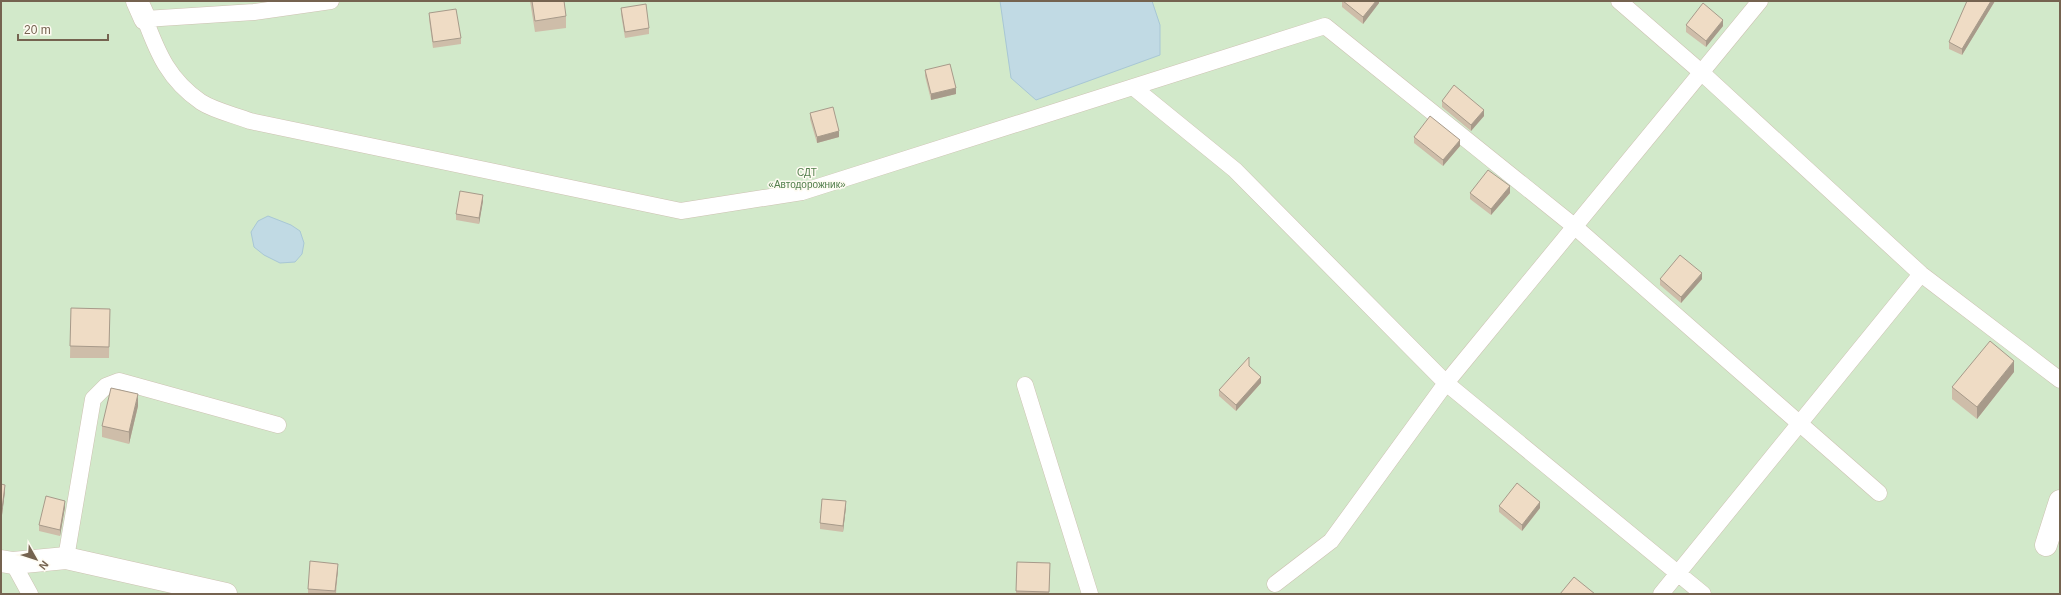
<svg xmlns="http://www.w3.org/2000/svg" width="2061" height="595" font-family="Helvetica,sans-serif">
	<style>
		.green { fill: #d2e9ca }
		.water { fill: #c1dae4; stroke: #a8c7d5 }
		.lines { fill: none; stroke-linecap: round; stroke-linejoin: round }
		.lane-casing { stroke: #cdc2b2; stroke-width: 17 }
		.street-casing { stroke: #cdc2b2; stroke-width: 23 }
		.lane { stroke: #fff; stroke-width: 16 }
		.street { stroke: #fff; stroke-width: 22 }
		.wall { fill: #cebda9 }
		.shaded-wall { fill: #a79a8a }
		.building { fill: #efdcc5; stroke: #a79a8a }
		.labels { text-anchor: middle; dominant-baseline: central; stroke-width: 3; stroke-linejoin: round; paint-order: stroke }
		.park-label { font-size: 10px; fill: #537f4c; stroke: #fefbf2 }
	</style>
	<rect width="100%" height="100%" fill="#fbf8ec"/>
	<!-- green -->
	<path class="green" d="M 1,1 L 2060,1 L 2060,594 L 1,594 Z"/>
	<!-- water -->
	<path class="water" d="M 1000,1 L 1152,1 L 1160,25 L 1160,55 L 1036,100 L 1011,78 Z
		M 268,216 L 291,225 L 300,231 L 304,243 L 302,254 L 295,262 L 280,263 L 264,255 L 254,247 L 251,232 L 258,221 Z"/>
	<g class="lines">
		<defs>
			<path id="lane" d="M 331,1 L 254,12 L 145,19 C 158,54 169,80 201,102 C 215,111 235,115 250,121 L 681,211 L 802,192 L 1325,26 L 1574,226 L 1879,493
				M 1619,1 L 1701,72 L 1921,274 L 2060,380
				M 1133,87 L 1235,170 L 1446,383 L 1331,541 L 1275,584
				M 1025,385 L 1090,594
				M 66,558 L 93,399 L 106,386 L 119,381 L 278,425
				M 13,563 L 30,594
				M 1661,594 L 1921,274
				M 1703,594 L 1446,383 L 1760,1"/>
			<path id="street" d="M 137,1 L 145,19
				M 2046,545 L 2060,501
				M 1,561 L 13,563 L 66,558 L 226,594"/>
		</defs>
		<!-- lane casing -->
		<use href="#lane" class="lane-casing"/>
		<!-- street casing -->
		<use href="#street" class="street-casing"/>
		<!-- lane -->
		<use href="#lane" class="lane"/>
		<!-- street -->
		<use href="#street" class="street"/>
	</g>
	<!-- wall -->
	<path class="wall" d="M 530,1 L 564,1 L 566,16 L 566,28 L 535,32 Z
		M 1342,1 L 1379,1 L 1379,3 L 1363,24 L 1342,7 Z
		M 1967,1 L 1995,1 L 1962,55 L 1949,49 L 1949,42 Z
		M 621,8 L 649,28 L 649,34 L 625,38 L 621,14 Z
		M 429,13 L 461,38 L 461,44 L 433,48 L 429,19 Z
		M 1686,25 L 1723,26 L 1706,47 L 1686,32 Z
		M 925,70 L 956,94 L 931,100 L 925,76 Z
		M 1442,101 L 1484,116 L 1471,131 L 1442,107 Z
		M 810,113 L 839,137 L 817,143 L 810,119 Z
		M 1414,137 L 1460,146 L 1443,166 L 1414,143 Z
		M 1470,193 L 1510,193 L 1491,215 L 1470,199 Z
		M 483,201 L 479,224 L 456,220 L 456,214 Z
		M 1660,279 L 1702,279 L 1681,303 L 1660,285 Z
		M 71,308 L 110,309 L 109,358 L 70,358 Z
		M 1249,366 L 1261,383 L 1236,411 L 1219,396 L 1219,390 Z
		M 2014,372 L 1977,419 L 1952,399 L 1952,387 Z
		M 138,406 L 129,444 L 102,437 L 102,426 Z
		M 1,484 L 5,491 L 2,515 L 1,515 Z
		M 1499,506 L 1540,508 L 1522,531 L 1499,512 Z
		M 65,507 L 60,536 L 39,531 L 39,525 Z
		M 846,507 L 843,532 L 820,529 L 820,523 Z
		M 1017,562 L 1050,569 L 1049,594 L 1016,594 Z
		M 338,570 L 336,594 L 308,594 L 308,589 Z"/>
	<!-- shaded-wall -->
	<path class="shaded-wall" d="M 1376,1 L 1379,1 L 1379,3 L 1363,24 L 1363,17 Z
		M 1991,1 L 1995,1 L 1962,55 L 1962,49 Z
		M 1723,20 L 1723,26 L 1706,47 L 1706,41 Z
		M 956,88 L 956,94 L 931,100 L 931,94 Z
		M 1484,110 L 1484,116 L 1471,131 L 1471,125 Z
		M 839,131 L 839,137 L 817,143 L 817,137 Z
		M 1460,140 L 1460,146 L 1443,166 L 1443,160 Z
		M 1510,186 L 1510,193 L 1491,215 L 1491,209 Z
		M 483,195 L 483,201 L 479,224 L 479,218 Z
		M 1702,273 L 1702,279 L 1681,303 L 1681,297 Z
		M 2014,361 L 2014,372 L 1977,419 L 1977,407 Z
		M 1261,377 L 1261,383 L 1236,411 L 1236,405 Z
		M 138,394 L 138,406 L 129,444 L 129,432 Z
		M 5,485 L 5,491 L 2,515 L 2,509 Z
		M 65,501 L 65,507 L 60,536 L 60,530 Z
		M 846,501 L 846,507 L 843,532 L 843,526 Z
		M 1540,502 L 1540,508 L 1522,531 L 1522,525 Z
		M 338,564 L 338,570 L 335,594 L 335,591 Z"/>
	<!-- building -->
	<path class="building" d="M 532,1 L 564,1 L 566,16 L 535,21 Z
		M 1343,1 L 1376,1 L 1363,17 Z
		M 1967,1 L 1991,1 L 1962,49 L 1949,42 Z
		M 1703,3 L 1723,20 L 1706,41 L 1686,25 Z
		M 646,4 L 649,28 L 625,32 L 621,8 Z
		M 456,9 L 461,38 L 433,42 L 429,13 Z
		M 950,64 L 956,88 L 931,94 L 925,70 Z
		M 1454,85 L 1484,110 L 1471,125 L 1442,101 Z
		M 833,107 L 839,131 L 817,137 L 810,113 Z
		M 1430,116 L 1460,140 L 1443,160 L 1414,137 Z
		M 1488,170 L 1510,186 L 1491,209 L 1470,193 Z
		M 460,191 L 483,195 L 479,218 L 456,214 Z
		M 1680,255 L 1702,273 L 1681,297 L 1660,279 Z
		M 71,308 L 110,309 L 109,347 L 70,346 Z
		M 1990,341 L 2014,361 L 1977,407 L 1952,387 Z
		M 1249,357 L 1249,366 L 1261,377 L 1236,405 L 1219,390 Z
		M 111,388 L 138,394 L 129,432 L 102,426 Z
		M 1517,483 L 1540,502 L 1522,525 L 1499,506 Z
		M 1,484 L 5,485 L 2,509 L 1,509 Z
		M 46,496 L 65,501 L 60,530 L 39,525 Z
		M 822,499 L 846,501 L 843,526 L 820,523 Z
		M 310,561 L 338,564 L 335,591 L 308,589 Z
		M 1017,562 L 1050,563 L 1049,592 L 1016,591 Z
		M 1574,577 L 1595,594 L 1560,594 Z"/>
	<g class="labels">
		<!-- park labels -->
		<g class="park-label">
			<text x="807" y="172">СДТ<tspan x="807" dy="12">«Автодорожник»</tspan></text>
		</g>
	</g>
	<!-- border -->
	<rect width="2061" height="595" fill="none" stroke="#756350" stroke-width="4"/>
	<!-- north arrow -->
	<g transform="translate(36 559) rotate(129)" stroke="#fefbf2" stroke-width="3" paint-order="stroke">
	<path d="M0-3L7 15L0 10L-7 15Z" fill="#756350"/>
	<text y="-6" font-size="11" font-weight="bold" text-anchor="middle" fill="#756350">N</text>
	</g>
	<!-- scale -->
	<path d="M18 34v6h90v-6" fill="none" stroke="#756350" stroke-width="2"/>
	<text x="24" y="34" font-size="12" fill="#756350" stroke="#fefbf2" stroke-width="3" paint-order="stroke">20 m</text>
</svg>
